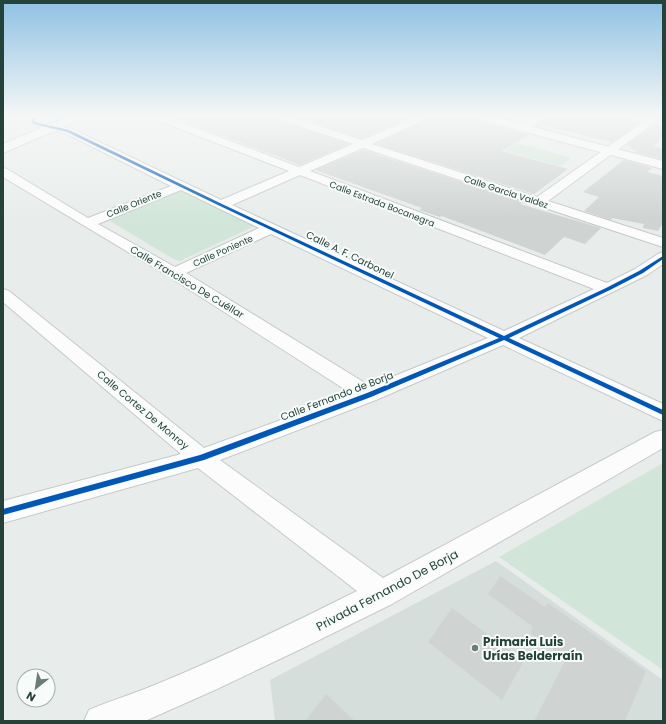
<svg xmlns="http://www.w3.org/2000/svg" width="666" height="724" font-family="Poppins,sans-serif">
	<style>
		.built { fill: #d6dedb }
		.green { fill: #d1e6d8 }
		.building { fill: #cfd4d2 }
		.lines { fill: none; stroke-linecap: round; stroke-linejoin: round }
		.street-casing { stroke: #c5cac8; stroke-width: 2 }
		.secondary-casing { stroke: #c3cbc8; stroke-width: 2 }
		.street { fill: #fcfcfc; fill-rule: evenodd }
		.secondary { fill: #fcfcfc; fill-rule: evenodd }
		.cycleway-casing { stroke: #f7fbf9; stroke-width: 2 }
		.cycleway { fill: #0057b8; fill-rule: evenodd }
		.poi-dot { fill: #697e78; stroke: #f7fbf9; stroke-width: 1.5 }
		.labels { text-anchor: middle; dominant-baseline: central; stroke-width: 4; stroke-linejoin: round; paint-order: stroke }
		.far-street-label { font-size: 9px; fill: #24423a; stroke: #f7fbf9 }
		.street-label { font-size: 10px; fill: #24423a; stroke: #f7fbf9 }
		.near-street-label { font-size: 12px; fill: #24423a; stroke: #f7fbf9 }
		.near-poi-label { font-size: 12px; font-weight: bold; fill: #24423a; stroke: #f7fbf9; text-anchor: start }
	</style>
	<rect width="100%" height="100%" fill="#e8edeb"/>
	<!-- built -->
	<path class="built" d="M 496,561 L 663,680 L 663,721 L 275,721 L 270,680 Z"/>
	<!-- green -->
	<path class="green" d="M 517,143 L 572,158 L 560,166 L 504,151 Z
		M 184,190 L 257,225 L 180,261 L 175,260 L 110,221 L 113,218 Z
		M 663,463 L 663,670 L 499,557 Z"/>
	<!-- building -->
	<path class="building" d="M 177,117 L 275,117 L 278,120 L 349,144 L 300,165 L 177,119 Z
		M 298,117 L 412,117 L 362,138 Z
		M 431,117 L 475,117 L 477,120 L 529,135 L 502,151 L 568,169 L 534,194 L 376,144 Z
		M 547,117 L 619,117 L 640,122 L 612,142 L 545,126 L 541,128 L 535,126 Z
		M 654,125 L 663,127 L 663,137 L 654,146 L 663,149 L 663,157 L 661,159 L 635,152 L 637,151 L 630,149 L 632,147 L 626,145 Z
		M 363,150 L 523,202 L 520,204 L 601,228 L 585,244 L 564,237 L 545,255 L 442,216 L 440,217 L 419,210 L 422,208 L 315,170 Z
		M 624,160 L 652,168 L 647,172 L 663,176 L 663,223 L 658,231 L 643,228 L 644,224 L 612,218 L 611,220 L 584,211 L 599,197 L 583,192 Z
		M 500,576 L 545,607 L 548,603 L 646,671 L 625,721 L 534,721 L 566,659 L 530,633 L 533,627 L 488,594 Z
		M 452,608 L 524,661 L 502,700 L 428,642 Z
		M 326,694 L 355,721 L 305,721 Z"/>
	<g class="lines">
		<defs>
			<path id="street" d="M 30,117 L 40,117 L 38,121 L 72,129 L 221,200 L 289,171 L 154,119 L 152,117 L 167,117 L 299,167 L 353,144 L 278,119 L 276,117 L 292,117 L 362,140 L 416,117 L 430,117 L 372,144 L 537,197 L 650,117 L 662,117 L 548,201 L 663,238 L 663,247 L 363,148 L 310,171 L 607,283 L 635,269 L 658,254 L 663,252 L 663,264 L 647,275 L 519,338 L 663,404 L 663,421 L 503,345 L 376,400 L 220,460 L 383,578 L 655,432 L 663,430 L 663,448 L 392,604 L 305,647 L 217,689 L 145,721 L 84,721 L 89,710 C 109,701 131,695 152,686 C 221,658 289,625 357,591 L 198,468 L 3,523 L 3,501 L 181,454 L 3,302 L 3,289 L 9,291 L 204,448 L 352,394 L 168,276 L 3,177 L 3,168 L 7,169 L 88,218 L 171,186 L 65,133 L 30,125 L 28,121 ZM 300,175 L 594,289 L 504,331 L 232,205 ZM 181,190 L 259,228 L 175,267 L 98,224 ZM 271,234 L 488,338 L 370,386 L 186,273 Z
				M 533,117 L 546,117 L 526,130 L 518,130 L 517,128 L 518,126 Z"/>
			<path id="secondary" d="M 68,117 L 83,117 L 82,119 L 3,153 L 3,144 Z
				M 476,117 L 495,117 L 663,161 L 663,169 L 477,119 Z"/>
		</defs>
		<!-- street casing -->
		<use href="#street" class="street-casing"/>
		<!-- secondary casing -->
		<use href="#secondary" class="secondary-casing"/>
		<!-- street -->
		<use href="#street" class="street"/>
		<!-- secondary -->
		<use href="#secondary" class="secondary"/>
		<defs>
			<path id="cycleway" d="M 33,117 L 36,117 L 35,121 L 35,122 L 69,130 L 222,204 L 504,336 L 606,288 L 639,271 L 663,256 L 663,259 L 643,273 L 610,290 L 509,338 L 663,410 L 663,415 L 504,340 L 371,397 L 204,460 L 3,515 L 3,509 L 200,455 L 367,393 L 499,338 L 220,206 L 67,132 L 33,124 L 31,121 Z"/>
		</defs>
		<!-- cycleway casing -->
		<use href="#cycleway" class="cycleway-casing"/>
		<!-- cycleway -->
		<use href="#cycleway" class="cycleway"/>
	</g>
	<!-- sky -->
	<linearGradient id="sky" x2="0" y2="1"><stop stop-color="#8fc1e3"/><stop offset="0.53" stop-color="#f5f7f6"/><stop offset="1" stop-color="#f5f7f6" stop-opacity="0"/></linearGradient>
	<rect width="666" height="219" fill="url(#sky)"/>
	<!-- markers -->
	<circle class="poi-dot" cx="475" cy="648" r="4"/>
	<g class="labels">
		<!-- far-street labels -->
		<g class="far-street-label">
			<text transform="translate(506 192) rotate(18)">Calle García Valdez</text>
			<text transform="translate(134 204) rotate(-22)">Calle Oriente</text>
			<text transform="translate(382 204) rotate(21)">Calle Estrada Bocanegra</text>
			<text transform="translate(223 251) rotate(-24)">Calle Poniente</text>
		</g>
		<!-- street labels -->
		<g class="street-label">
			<text transform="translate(350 255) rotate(26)">Calle A. F. Carbonel</text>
			<text transform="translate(187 282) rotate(31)">Calle Francisco De Cuéllar</text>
			<text transform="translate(337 396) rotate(-21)">Calle Fernando de Borja</text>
			<text transform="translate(143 410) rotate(40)">Calle Cortez De Monroy</text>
		</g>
		<!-- near-street labels -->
		<g class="near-street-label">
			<text transform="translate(387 590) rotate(-28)">Privada Fernando De Borja</text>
		</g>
		<!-- near-poi labels -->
		<g class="near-poi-label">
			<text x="483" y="641">Primaria Luis<tspan x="483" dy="14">Urías Belderraín</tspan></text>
		</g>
	</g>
	<!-- border -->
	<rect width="666" height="724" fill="none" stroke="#24423a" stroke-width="8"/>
	<!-- north arrow -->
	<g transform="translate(36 688) rotate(210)"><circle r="19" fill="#f7fbf9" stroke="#a3b1ad"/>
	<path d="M0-3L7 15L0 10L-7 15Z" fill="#697e78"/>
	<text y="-6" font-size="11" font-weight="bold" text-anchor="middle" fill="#24423a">N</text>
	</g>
</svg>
